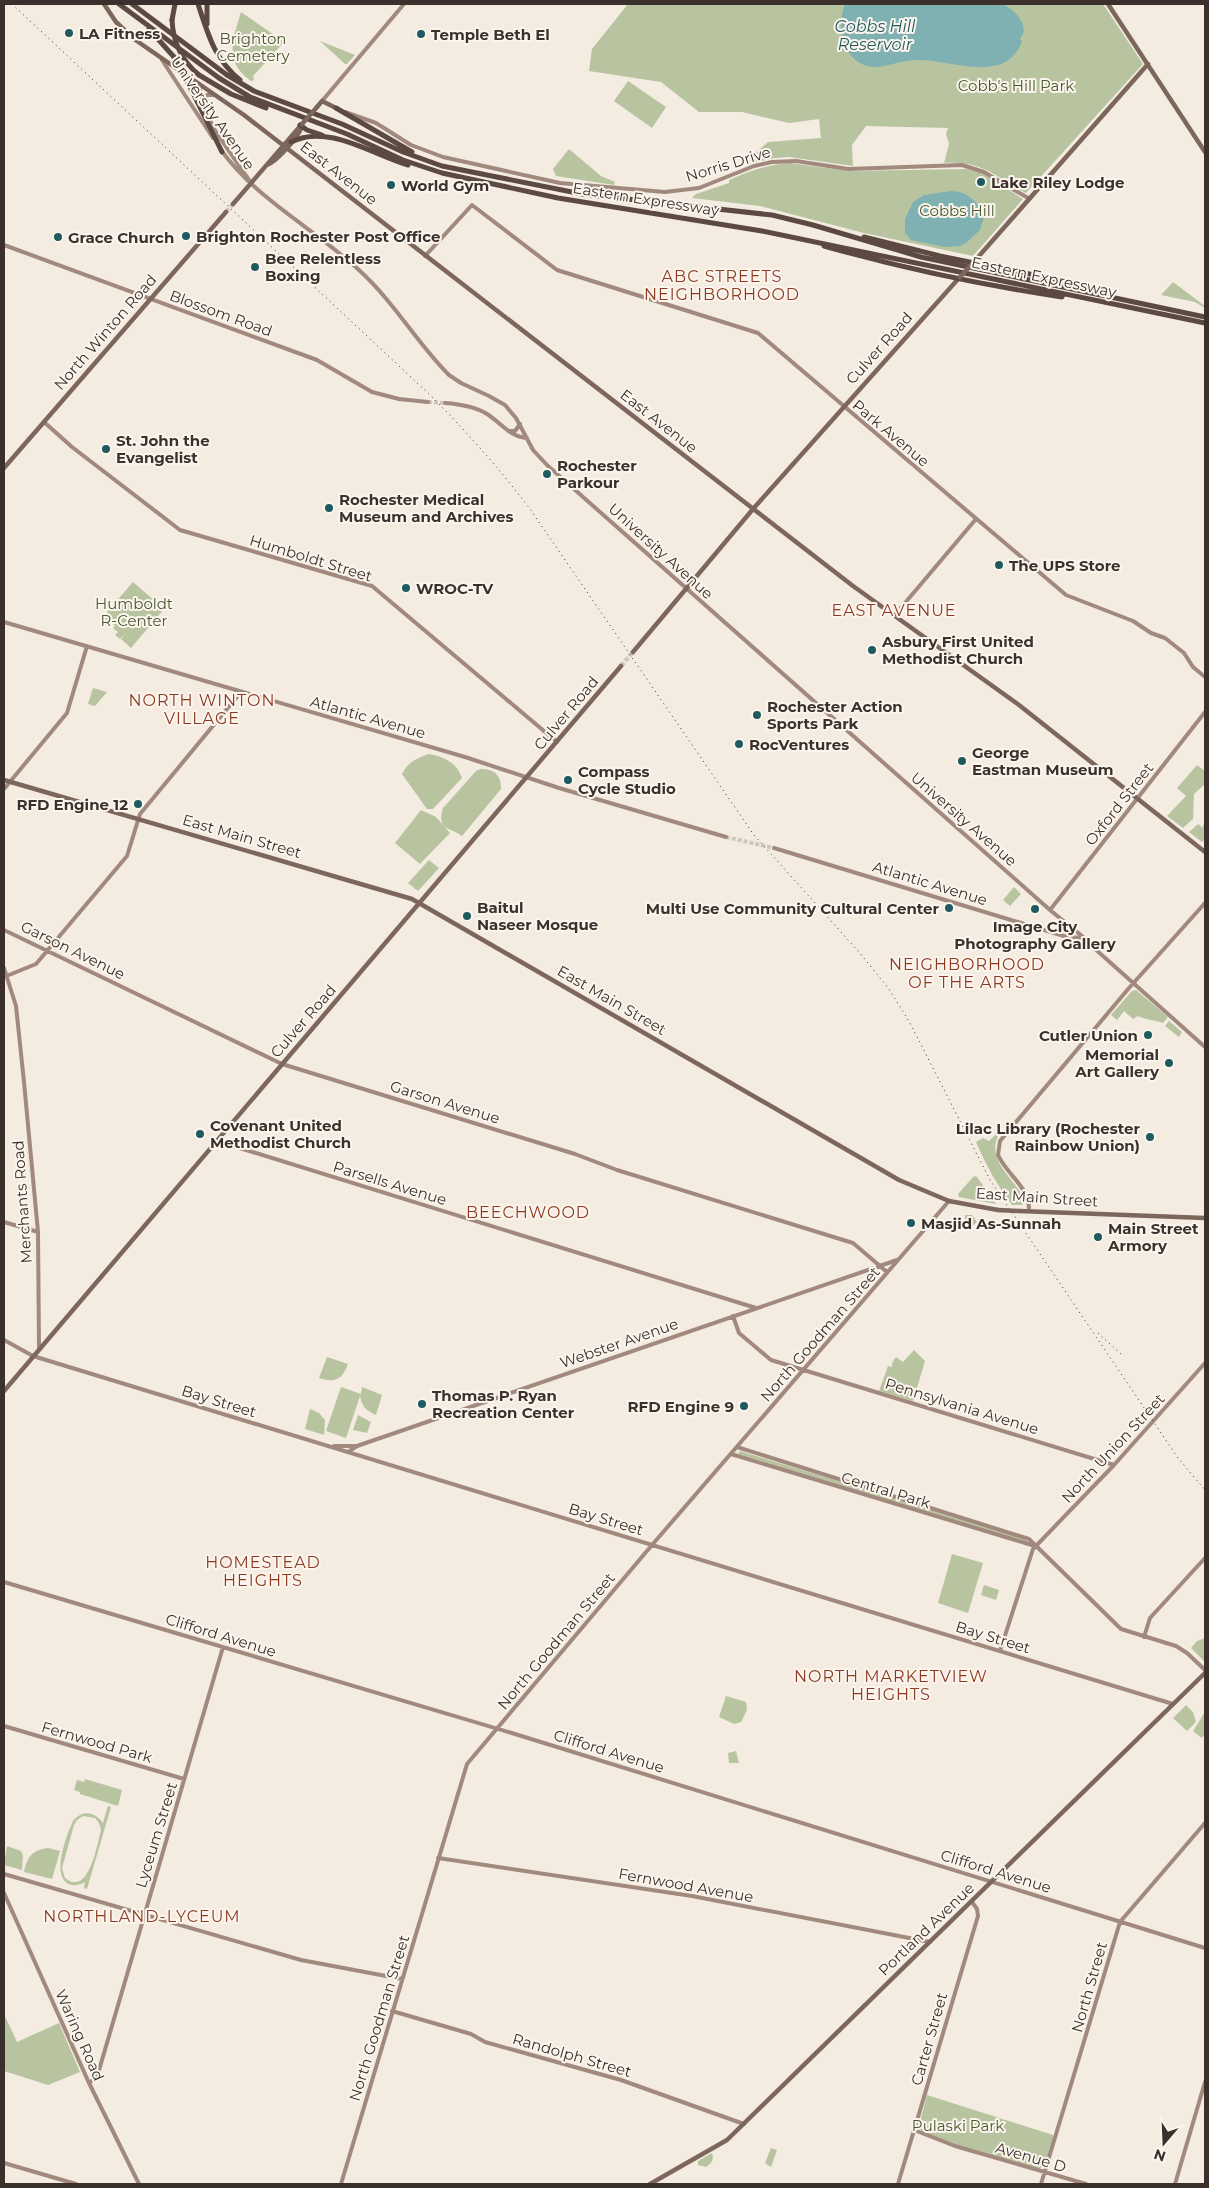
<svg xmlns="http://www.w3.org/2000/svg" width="1209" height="2188" font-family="Montserrat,sans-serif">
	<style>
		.green { fill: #b8c4a0; fill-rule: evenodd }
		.water { fill: #7fb0b2 }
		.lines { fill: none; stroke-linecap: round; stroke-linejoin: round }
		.secondary-tunnel { stroke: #cfc6bd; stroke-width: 4; stroke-dasharray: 4 2; stroke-linecap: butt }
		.primary-tunnel { stroke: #cfc6bd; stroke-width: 4.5; stroke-dasharray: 4.5 2; stroke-linecap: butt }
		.secondary { stroke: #a18a7d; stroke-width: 4 }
		.primary { stroke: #7d675c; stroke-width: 4.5 }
		.highway { stroke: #5c4a42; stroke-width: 5 }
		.rail { stroke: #3b302b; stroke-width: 1; stroke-dasharray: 1 4; stroke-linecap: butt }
		.primary-bridge { stroke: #7d675c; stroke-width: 4.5 }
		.highway-bridge { stroke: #5c4a42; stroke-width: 5 }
		.poi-dot { fill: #1f5a5e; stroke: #fbf5ee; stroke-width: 2 }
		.labels { text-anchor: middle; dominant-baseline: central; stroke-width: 4; stroke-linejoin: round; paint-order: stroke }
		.poi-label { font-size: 15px; font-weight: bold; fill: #3b302b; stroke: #fbf5ee; text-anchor: start }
		.park-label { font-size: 15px; fill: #4a5a2e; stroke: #fbf5ee }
		.street-label { font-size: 15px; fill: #3b302b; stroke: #fbf5ee }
		.water-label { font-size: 16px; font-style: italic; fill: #1f5a5e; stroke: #fbf5ee }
		.neighbourhood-label { font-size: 16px; letter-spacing: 1px; fill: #8c3b22; stroke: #fbf5ee }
	</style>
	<rect width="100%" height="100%" fill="#f4ebe1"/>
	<!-- green -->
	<path class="green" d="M 628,4 L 1103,4 L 1143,64 L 1026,193 C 994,176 984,161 944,163 L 949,144 L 946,134 L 948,128 L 866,126 L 852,145 L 853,166 L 789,157 L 775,158 L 751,163 L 750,158 L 768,142 L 821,138 L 819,119 L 789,123 L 742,112 L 699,112 L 661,82 L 589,71 L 592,49 Z
		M 241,12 L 284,42 L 253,76 L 254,80 L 251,81 C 223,61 233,40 241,12 Z
		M 320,41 L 355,55 L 347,64 L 345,64 Z
		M 628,81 L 666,107 L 652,128 L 614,101 Z
		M 569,149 L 601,176 L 615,182 L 614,185 L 556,176 L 553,169 Z
		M 789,163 L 849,171 L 967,169 L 983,173 L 1023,199 L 973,256 L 864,233 L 760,206 L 692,198 L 696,194 L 729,183 L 729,180 C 749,171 767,165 789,163 Z
		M 1173,282 L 1205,306 L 1205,308 L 1195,302 L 1161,295 Z
		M 133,582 L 164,609 L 131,648 L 121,639 L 126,633 L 120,639 L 115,635 L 118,632 L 113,628 L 115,626 L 112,623 L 113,619 L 112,618 L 108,622 L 103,618 L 107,613 L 113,617 L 107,612 Z
		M 93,688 L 107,692 L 95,706 L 88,704 Z
		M 429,754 C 445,757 457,763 462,778 L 433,809 L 427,809 L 402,774 C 408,762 417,758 429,754 Z
		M 1197,765 L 1205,771 L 1205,784 L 1194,794 L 1193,819 L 1183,828 L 1167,816 L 1186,796 L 1177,788 Z
		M 480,769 C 493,768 502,775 501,789 L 462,836 C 451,827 436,831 443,808 L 476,771 Z
		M 421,810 L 436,817 L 450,833 L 420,864 L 395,843 Z
		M 1198,824 L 1203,828 L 1203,825 L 1205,825 L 1205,839 L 1202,842 L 1189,832 Z
		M 429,860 L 439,868 L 418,891 L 408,883 Z
		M 1014,887 L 1021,894 L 1010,906 L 1003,900 Z
		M 1136,990 L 1168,1017 L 1163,1023 C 1155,1020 1146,1020 1138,1016 L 1133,1019 L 1124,1011 L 1117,1020 L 1111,1015 L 1132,991 Z
		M 1169,1021 L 1182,1032 L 1179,1037 L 1165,1026 Z
		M 996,1134 L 998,1136 C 986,1162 1016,1179 1025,1201 L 1022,1205 L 1012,1205 C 997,1185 986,1165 976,1142 L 983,1138 L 989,1141 Z
		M 974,1176 L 977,1177 L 996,1204 L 959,1197 L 958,1194 Z
		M 965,1215 L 972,1215 L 977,1222 L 968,1230 L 965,1228 Z
		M 914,1350 L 925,1361 L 913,1401 L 879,1391 L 888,1366 L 892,1367 L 892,1363 L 896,1357 L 903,1362 Z
		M 327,1357 L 348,1364 C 342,1380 335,1383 319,1378 Z
		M 341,1387 L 361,1394 L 362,1387 L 382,1395 L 376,1415 C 365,1410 362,1406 360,1396 L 346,1438 L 326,1431 Z
		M 310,1409 L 319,1413 L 325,1420 L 324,1435 L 305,1429 Z
		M 358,1415 L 371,1422 L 367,1433 L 353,1430 Z
		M 740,1451 L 1022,1537 L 1031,1544 L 738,1454 Z
		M 952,1554 L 983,1563 L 968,1613 L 938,1603 Z
		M 984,1585 L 999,1590 L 996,1600 L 981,1595 Z
		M 1205,1638 L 1205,1662 L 1191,1648 L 1197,1641 Z
		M 726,1696 L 746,1702 L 747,1710 L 741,1722 L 734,1724 L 719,1717 Z
		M 1186,1705 L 1193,1712 L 1196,1722 L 1187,1731 L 1173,1718 Z
		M 1205,1712 L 1205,1733 L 1202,1738 L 1193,1731 Z
		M 736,1751 L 739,1763 L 729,1763 L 728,1753 Z
		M 85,1779 L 122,1790 L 118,1806 L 80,1794 L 80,1792 L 74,1790 L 77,1780 L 84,1782 Z
		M 108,1806 L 111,1807 L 87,1889 L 84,1888 L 85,1882 C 80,1885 73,1887 67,1883 C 52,1873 67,1834 73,1821 C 83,1809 95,1812 103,1823 ZM 83,1816 L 95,1818 L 99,1823 L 101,1830 C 97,1845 89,1897 65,1878 L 62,1868 L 74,1825 L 77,1820 Z
		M 7,1846 L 21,1851 L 23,1856 L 22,1870 L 4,1865 Z
		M 48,1848 L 60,1851 L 52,1879 L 24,1872 C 27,1857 32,1850 48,1848 Z
		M 4,2014 L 17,2042 L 59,2023 L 80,2072 L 48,2085 L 4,2071 Z
		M 927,2095 L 1053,2135 L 1054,2138 L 1044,2166 L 1038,2169 L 944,2141 L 918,2129 Z
		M 771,2148 L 777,2150 L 771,2167 L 765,2163 Z
		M 712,2153 L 713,2158 L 711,2163 L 706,2167 L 698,2165 L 698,2161 Z"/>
	<!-- water -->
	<path class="water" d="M 845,4 L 1003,4 C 1012,8 1027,22 1023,34 C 1022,36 1020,38 1020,40 L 1022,41 C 1007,85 951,60 919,60 C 903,59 889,67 874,67 C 843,65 836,27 845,4 Z
		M 951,191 C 968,191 978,202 984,217 L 980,230 L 966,243 L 960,246 L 945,247 L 911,240 L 905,233 L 905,219 L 913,202 L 924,195 Z"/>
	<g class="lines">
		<!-- secondary-tunnel -->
		<path class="secondary-tunnel" d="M 428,402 L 445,403
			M 726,837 L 774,848"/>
		<!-- primary-tunnel -->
		<path class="primary-tunnel" d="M 226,212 L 233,204
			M 621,666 L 633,652"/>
		<!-- secondary -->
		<path class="secondary" d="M 162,60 L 213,138
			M 198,83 L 205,109 L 214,129 L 251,183
			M 203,101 L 207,95 L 215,95
			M 322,101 L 404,4
			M 345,112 L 376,123 L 411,145 L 443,157 L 560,183 L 665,192 L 699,188 L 754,166 L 772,162 L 796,161 L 848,169 L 962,165 L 984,172 L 1028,198
			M 221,150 C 257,200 315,229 360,271 C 394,302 417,343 449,375 L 461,383 L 489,396 L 505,405 L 516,418 L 533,450 L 548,466 L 1050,910 L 1082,936 L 1085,940 L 1205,1047
			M 4,245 L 317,360 L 372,392 L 399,399 L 428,402
			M 425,256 L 472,205 L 557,270 L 758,333 L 1066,595 L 1133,621 L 1151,633 L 1165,638 L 1184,653 L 1193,667 L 1205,677
			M 445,403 C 459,404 474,406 487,414 C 500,422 510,437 527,438
			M 44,422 L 72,447 L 180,530 L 372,586 L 557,742
			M 508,431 L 515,431 L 520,424
			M 894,616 L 976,519
			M 4,622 L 465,757 L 559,788 L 726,837
			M 4,789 L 67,713 L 87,646
			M 774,848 L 1064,936 L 1080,938
			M 1050,910 L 1205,712
			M 4,930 L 282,1064 L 575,1154 L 617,1170 L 853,1243 L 887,1272
			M 4,968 L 16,1006 L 24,1082 L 38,1232 L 39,1347
			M 4,977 L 36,964 L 127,856 L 140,814 L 241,692
			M 217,1141 L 756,1308
			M 1029,1211 C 1030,1187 1007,1175 998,1155 L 1000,1141 L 1129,988 L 1205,903
			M 4,1222 L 38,1232
			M 733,1316 L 739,1333 L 771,1360 L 1114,1465
			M 4,1340 L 33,1356 L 1173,1704
			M 334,1446 L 355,1446
			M 737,1447 L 1029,1539 L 1121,1629 L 1176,1646 L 1187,1653 L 1205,1670
			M 348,1452 L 357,1446 L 897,1260
			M 731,1454 L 1035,1546
			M 4,1582 L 515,1734 L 1205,1948
			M 1144,1637 L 1150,1618 L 1205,1558
			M 1000,1651 L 1033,1549 L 1114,1465 L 1205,1363
			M 4,1726 L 184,1779
			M 438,1858 L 692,1896 L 930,1942
			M 4,1874 L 301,1960 L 402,1979
			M 4,1893 L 89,2083 L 139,2184
			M 392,2011 L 471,2034 L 485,2042 L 621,2080 L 744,2124
			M 89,2083 L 97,2077 L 223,1647
			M 914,2130 L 955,2146 L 1086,2184
			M 4,2163 L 76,2184
			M 341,2184 L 467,1764 L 652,1545 L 949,1201
			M 898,2184 L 978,1916 L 977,1909 L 972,1902
			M 1041,2184 L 1120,1922 L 1205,1823
			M 1175,2184 L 1205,2082"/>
		<!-- primary -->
		<path class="primary" d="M 104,4 L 116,22 L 134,39 L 244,115 L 853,586 L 1019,705 L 1205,852
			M 1108,4 L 1205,152
			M 317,107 L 322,101 L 336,108
			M 267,165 C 277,161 302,134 302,124
			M 233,204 L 302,124
			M 972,264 L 1148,64
			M 4,468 L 226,212
			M 633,652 L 753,509 L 959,278
			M 4,780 L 412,899 L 899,1180 L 949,1201 L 998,1210
			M 1019,1211 L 1205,1218
			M 4,1391 L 621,666
			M 650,2184 L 727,2140 L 1205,1673"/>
		<!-- highway -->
		<path class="highway" d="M 119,4 L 219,78 L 250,97 L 347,134 L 403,160 L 442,173 L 558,198 L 762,231 L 1205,323
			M 132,4 L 227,75 L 254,91 L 342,124 L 403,152 L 442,166 L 582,194 L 772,215 L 813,225 L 921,257 L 1205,317
			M 198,4 C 208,34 214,59 240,80
			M 172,20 L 175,4
			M 207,24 L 207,4
			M 149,29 L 174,57
			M 199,75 L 231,94 L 266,108
			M 189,85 L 222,152
			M 336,108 L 412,152
			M 300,125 L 307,130 L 322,135
			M 291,142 C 328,123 373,155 408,165
			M 864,237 L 940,256 L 1064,281 L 1107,293
			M 824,246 C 902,268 982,285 1062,297"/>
		<!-- rail -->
		<path class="rail" d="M 12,4 L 430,395 C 466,431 499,468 530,509 L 754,835 L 859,952 L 889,989 L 910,1023 L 990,1180 L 1178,1458 L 1205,1490
			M 1098,1333 L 1122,1355"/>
		<!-- primary-bridge -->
		<path class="primary-bridge" d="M 302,124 L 317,107
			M 960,277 L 972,264
			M 998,1210 L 1019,1211"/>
		<!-- highway-bridge -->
		<path class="highway-bridge" d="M 172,20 C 173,42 182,61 199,75
			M 174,57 L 189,85"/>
	</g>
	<!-- markers -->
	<g class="poi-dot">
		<circle cx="69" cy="33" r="5"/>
		<circle cx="421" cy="34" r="5"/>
		<circle cx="981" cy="182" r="5"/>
		<circle cx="391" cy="185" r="5"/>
		<circle cx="186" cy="236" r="5"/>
		<circle cx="58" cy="237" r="5"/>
		<circle cx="255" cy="267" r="5"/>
		<circle cx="106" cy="449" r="5"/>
		<circle cx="547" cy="474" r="5"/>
		<circle cx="329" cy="508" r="5"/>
		<circle cx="999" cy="565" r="5"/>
		<circle cx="406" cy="588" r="5"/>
		<circle cx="872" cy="650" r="5"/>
		<circle cx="757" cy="715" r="5"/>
		<circle cx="739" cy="744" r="5"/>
		<circle cx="962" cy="761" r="5"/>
		<circle cx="568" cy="780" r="5"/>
		<circle cx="138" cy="804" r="5"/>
		<circle cx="949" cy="908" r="5"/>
		<circle cx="1035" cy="909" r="5"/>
		<circle cx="467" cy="916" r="5"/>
		<circle cx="1148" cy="1035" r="5"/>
		<circle cx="1169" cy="1063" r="5"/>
		<circle cx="200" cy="1134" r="5"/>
		<circle cx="1150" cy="1137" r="5"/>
		<circle cx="911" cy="1223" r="5"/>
		<circle cx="1098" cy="1237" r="5"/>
		<circle cx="422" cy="1404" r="5"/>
		<circle cx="744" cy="1406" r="5"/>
	</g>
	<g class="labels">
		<!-- poi labels -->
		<g class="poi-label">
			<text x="79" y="33">LA Fitness</text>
			<text x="431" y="34">Temple Beth El</text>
			<text x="991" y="182">Lake Riley Lodge</text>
			<text x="401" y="185">World Gym</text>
			<text x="196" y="236">Brighton Rochester Post Office</text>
			<text x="68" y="237">Grace Church</text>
			<text x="265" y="258">Bee Relentless<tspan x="265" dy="17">Boxing</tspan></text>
			<text x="116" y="440">St. John the<tspan x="116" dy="17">Evangelist</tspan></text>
			<text x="557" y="465">Rochester<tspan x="557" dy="17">Parkour</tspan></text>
			<text x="339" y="499">Rochester Medical<tspan x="339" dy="17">Museum and Archives</tspan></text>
			<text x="1009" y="565">The UPS Store</text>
			<text x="416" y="588">WROC-TV</text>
			<text x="882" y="641">Asbury First United<tspan x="882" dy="17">Methodist Church</tspan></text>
			<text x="767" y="706">Rochester Action<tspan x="767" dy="17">Sports Park</tspan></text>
			<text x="749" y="744">RocVentures</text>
			<text x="972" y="752">George<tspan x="972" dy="17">Eastman Museum</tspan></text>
			<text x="578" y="771">Compass<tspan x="578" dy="17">Cycle Studio</tspan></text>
			<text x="128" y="804" text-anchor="end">RFD Engine 12</text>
			<text x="477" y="907">Baitul<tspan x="477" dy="17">Naseer Mosque</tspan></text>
			<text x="939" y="908" text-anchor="end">Multi Use Community Cultural Center</text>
			<text x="1035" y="926" text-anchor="middle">Image City<tspan x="1035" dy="17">Photography Gallery</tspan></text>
			<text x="1138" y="1035" text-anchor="end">Cutler Union</text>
			<text x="1159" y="1054" text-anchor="end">Memorial<tspan x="1159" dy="17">Art Gallery</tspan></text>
			<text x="210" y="1125">Covenant United<tspan x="210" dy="17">Methodist Church</tspan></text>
			<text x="1140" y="1128" text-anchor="end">Lilac Library (Rochester<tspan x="1140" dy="17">Rainbow Union)</tspan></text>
			<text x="921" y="1223">Masjid As-Sunnah</text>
			<text x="1108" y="1228">Main Street<tspan x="1108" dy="17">Armory</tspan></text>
			<text x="432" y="1395">Thomas P. Ryan<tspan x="432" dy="17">Recreation Center</tspan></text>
			<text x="734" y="1406" text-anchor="end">RFD Engine 9</text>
		</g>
		<!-- park labels -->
		<g class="park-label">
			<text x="253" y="38">Brighton<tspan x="253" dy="17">Cemetery</tspan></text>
			<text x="1016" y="85">Cobb's Hill Park</text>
			<text x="957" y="210">Cobbs Hill</text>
			<text x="134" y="603">Humboldt<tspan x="134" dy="17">R-Center</tspan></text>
			<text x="958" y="2125">Pulaski Park</text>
		</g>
		<!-- street labels -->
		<g class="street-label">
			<text transform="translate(213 113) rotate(55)">University Avenue</text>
			<text transform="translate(728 164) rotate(-17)">Norris Drive</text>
			<text transform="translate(339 173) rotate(38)">East Avenue</text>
			<text transform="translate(646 199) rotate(9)">Eastern Expressway</text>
			<text transform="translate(1044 277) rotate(12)">Eastern Expressway</text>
			<text transform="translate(221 313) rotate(20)">Blossom Road</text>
			<text transform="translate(105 332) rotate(-49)">North Winton Road</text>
			<text transform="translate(879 348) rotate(-48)">Culver Road</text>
			<text transform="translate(659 421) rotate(38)">East Avenue</text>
			<text transform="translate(891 433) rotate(40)">Park Avenue</text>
			<text transform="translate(661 551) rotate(42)">University Avenue</text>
			<text transform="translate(311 558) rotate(17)">Humboldt Street</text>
			<text transform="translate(566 713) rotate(-50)">Culver Road</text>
			<text transform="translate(368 717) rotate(16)">Atlantic Avenue</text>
			<text transform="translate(1119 804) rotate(-52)">Oxford Street</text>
			<text transform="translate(964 819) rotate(41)">University Avenue</text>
			<text transform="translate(242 836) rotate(16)">East Main Street</text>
			<text transform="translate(930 883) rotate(17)">Atlantic Avenue</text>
			<text transform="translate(73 950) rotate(26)">Garson Avenue</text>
			<text transform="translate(612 1000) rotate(30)">East Main Street</text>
			<text transform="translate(303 1021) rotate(-49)">Culver Road</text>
			<text transform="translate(445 1102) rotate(17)">Garson Avenue</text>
			<text transform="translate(390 1183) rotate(17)">Parsells Avenue</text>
			<text transform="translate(1037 1197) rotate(4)">East Main Street</text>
			<text transform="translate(22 1202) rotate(-94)">Merchants Road</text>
			<text transform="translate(820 1334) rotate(-49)">North Goodman Street</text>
			<text transform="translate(619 1343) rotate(-19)">Webster Avenue</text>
			<text transform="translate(219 1401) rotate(17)">Bay Street</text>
			<text transform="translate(962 1406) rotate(17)">Pennsylvania Avenue</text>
			<text transform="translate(1113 1448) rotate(-47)">North Union Street</text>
			<text transform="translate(886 1490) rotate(17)">Central Park</text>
			<text transform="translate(606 1519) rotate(17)">Bay Street</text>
			<text transform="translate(221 1635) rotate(17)">Clifford Avenue</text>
			<text transform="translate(993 1637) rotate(17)">Bay Street</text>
			<text transform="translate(556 1641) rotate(-50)">North Goodman Street</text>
			<text transform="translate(97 1742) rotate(16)">Fernwood Park</text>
			<text transform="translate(609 1751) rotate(17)">Clifford Avenue</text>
			<text transform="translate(156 1835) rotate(-73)">Lyceum Street</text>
			<text transform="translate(996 1871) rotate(17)">Clifford Avenue</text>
			<text transform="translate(686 1885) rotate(10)">Fernwood Avenue</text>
			<text transform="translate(926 1929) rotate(-44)">Portland Avenue</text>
			<text transform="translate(1089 1987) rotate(-74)">North Street</text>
			<text transform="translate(379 2018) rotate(-73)">North Goodman Street</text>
			<text transform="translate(80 2035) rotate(66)">Waring Road</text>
			<text transform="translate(929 2039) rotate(-74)">Carter Street</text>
			<text transform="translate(572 2055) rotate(16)">Randolph Street</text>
			<text transform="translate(1031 2157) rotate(16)">Avenue D</text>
		</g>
		<!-- water labels -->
		<g class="water-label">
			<text x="875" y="26">Cobbs Hill<tspan x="875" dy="18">Reservoir</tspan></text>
		</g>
		<!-- neighbourhood labels -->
		<g class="neighbourhood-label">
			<text x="722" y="276">ABC STREETS<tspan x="722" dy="18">NEIGHBORHOOD</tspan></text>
			<text x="894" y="610">EAST AVENUE</text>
			<text x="202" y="700">NORTH WINTON<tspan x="202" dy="18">VILLAGE</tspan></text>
			<text x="967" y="964">NEIGHBORHOOD<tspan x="967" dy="18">OF THE ARTS</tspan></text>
			<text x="528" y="1212">BEECHWOOD</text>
			<text x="263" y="1562">HOMESTEAD<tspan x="263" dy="18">HEIGHTS</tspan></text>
			<text x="891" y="1676">NORTH MARKETVIEW<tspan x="891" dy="18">HEIGHTS</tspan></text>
			<text x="142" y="1916">NORTHLAND-LYCEUM</text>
		</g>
	</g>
	<!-- border -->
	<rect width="1209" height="2188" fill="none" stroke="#3b302b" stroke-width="10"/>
	<!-- north arrow -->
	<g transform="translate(1164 2143) rotate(199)" stroke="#fbf5ee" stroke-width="4" paint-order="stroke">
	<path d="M0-4L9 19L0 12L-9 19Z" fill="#3b302b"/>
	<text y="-8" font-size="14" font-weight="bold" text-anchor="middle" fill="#3b302b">N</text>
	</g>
</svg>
